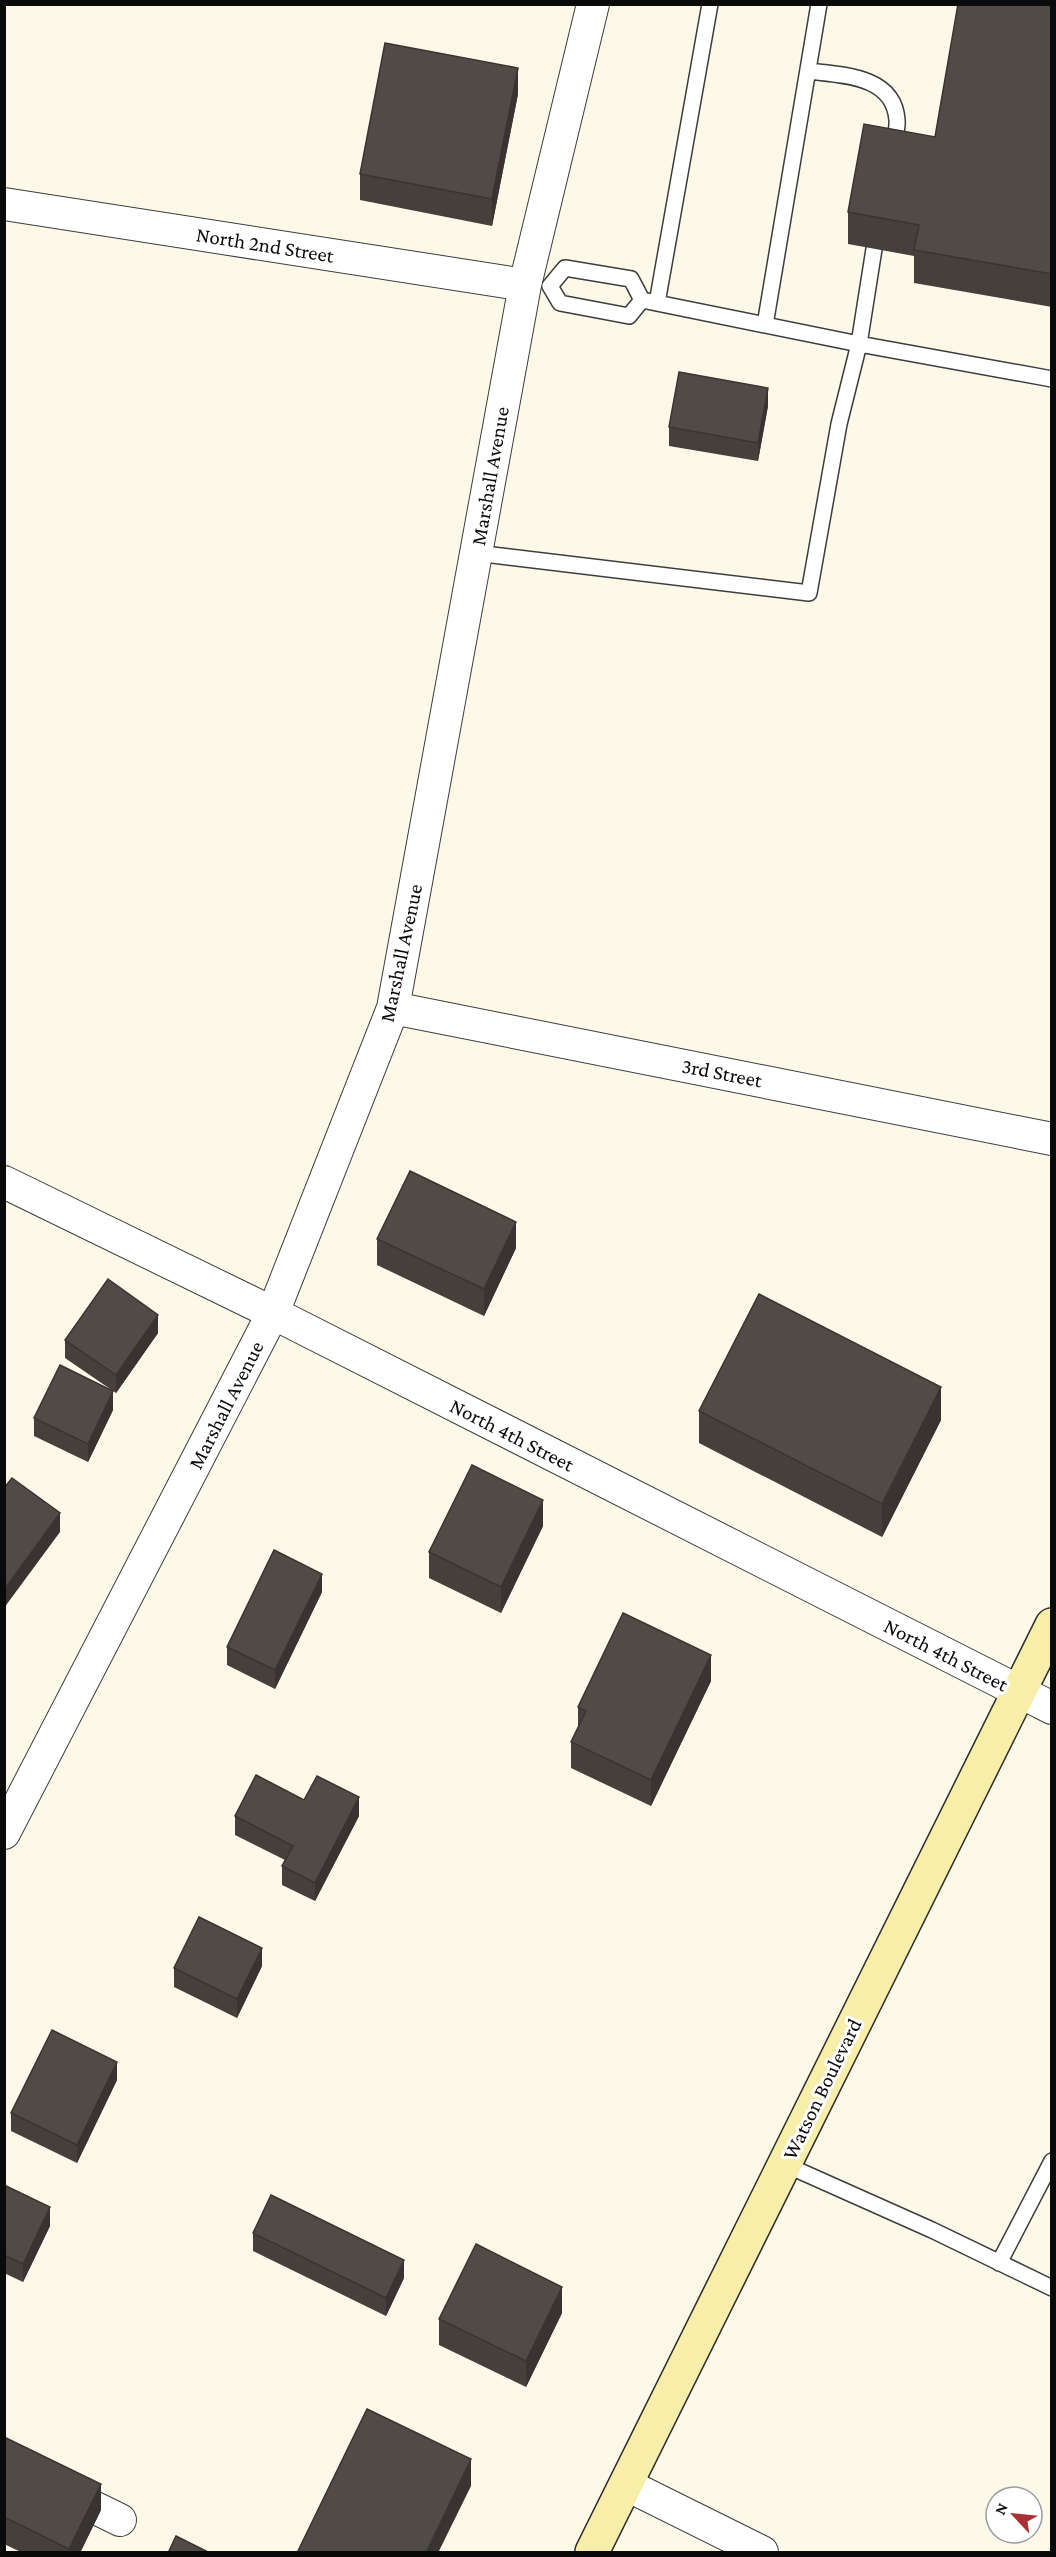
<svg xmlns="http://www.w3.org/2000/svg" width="1056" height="2557" font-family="'Crimson Pro',serif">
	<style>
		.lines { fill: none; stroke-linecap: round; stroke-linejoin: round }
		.lane-casing { stroke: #3d3d3d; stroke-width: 18 }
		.street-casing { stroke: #3d3d3d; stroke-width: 34 }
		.secondary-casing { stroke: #2c2c2c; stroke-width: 36 }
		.lane { stroke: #fff; stroke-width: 15 }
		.street { stroke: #fff; stroke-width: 32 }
		.secondary { stroke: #f7eea9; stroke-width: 33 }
		.wall { fill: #46403d }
		.shaded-wall { fill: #393432 }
		.building { fill: #514b47; stroke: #393432; stroke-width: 1.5 }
		.labels { text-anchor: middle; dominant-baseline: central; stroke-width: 6; stroke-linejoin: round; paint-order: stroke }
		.street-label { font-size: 21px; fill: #0a0a0a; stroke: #fff }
	</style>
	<rect width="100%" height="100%" fill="#fdf9e8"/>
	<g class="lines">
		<defs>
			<path id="lane" d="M 808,71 C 841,75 894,75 897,120 C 898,129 894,139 892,148
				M 565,268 L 631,279 L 642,300 L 629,316 L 560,303 L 550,286 Z
				M 642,300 L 859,344 L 1052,379
				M 657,303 L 710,4
				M 765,325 L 819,4
				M 476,553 L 809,593 L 839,424 L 859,344 L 874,249
				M 784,2164 L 932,2230 L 1052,2288
				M 999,2263 L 1052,2161"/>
			<path id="street" d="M 4,204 L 525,285
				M 393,1008 L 1052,1139
				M 4,1182 L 273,1313 L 1052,1708
				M 4,1833 L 273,1313 L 393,1008 L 525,285 L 593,4
				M 4,2463 L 120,2520
				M 627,2485 L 762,2552"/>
			<path id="secondary" d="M 592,2552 L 1052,1625"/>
		</defs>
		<!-- lane casing -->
		<use href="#lane" class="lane-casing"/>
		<!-- street casing -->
		<use href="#street" class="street-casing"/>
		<!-- secondary casing -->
		<use href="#secondary" class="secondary-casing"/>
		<!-- lane -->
		<use href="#lane" class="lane"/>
		<!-- street -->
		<use href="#street" class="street"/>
		<!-- secondary -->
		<use href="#secondary" class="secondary"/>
	</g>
	<!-- wall -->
	<path class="wall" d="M 1052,6 L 1052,307 L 914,283 L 914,256 L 848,244 L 848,212 L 935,137 Z
		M 518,94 L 492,226 L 360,200 L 360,174 Z
		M 768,406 L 758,461 L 669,446 L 669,427 Z
		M 377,1239 L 516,1248 L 484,1316 L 377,1265 Z
		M 158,1333 L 116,1393 L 65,1358 L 65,1340 Z
		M 113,1410 L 88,1462 L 34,1436 L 34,1418 Z
		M 699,1411 L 941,1420 L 882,1537 L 699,1443 Z
		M 543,1526 L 501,1613 L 429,1578 L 429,1552 Z
		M 322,1592 L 275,1689 L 227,1665 L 227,1647 Z
		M 711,1681 L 651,1806 L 571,1768 L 571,1742 L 578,1729 L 578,1707 Z
		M 304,1800 L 359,1816 L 315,1901 L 282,1885 L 282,1866 L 285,1860 L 235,1835 L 235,1816 Z
		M 262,1966 L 237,2018 L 174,1987 L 174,1968 Z
		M 117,2080 L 77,2163 L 11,2131 L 11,2113 Z
		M 4,2185 L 50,2226 L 23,2282 L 4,2273 Z
		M 253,2233 L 404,2278 L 386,2316 L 253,2251 Z
		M 562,2313 L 526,2387 L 439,2345 L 439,2319 Z
		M 4,2437 L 101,2510 L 80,2553 L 23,2553 L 4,2544 Z"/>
	<!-- shaded-wall -->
	<path class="shaded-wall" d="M 518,68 L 518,94 L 492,226 L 492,199 Z
		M 768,388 L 768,406 L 758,461 L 758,443 Z
		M 516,1222 L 516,1248 L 484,1316 L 484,1289 Z
		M 158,1315 L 158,1333 L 116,1393 L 116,1375 Z
		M 941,1387 L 941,1420 L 882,1537 L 882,1504 Z
		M 113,1391 L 113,1410 L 88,1462 L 88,1444 Z
		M 543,1500 L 543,1526 L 501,1613 L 501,1587 Z
		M 60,1513 L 60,1532 L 4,1608 L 4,1590 Z
		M 322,1574 L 322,1592 L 275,1689 L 275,1670 Z
		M 711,1655 L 711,1681 L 651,1806 L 651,1780 Z
		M 359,1797 L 359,1816 L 315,1901 L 315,1883 Z
		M 262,1948 L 262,1966 L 237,2018 L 237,1999 Z
		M 117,2062 L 117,2080 L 77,2163 L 77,2145 Z
		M 50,2207 L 50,2226 L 23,2282 L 23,2264 Z
		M 404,2260 L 404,2278 L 386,2316 L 386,2298 Z
		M 562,2287 L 562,2313 L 526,2387 L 526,2361 Z
		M 471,2459 L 471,2486 L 438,2553 L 426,2553 Z
		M 101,2484 L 101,2510 L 80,2553 L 69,2553 L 69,2549 Z"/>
	<!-- building -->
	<path class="building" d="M 958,4 L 1042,4 L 1052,6 L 1052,274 L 914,250 L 919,225 L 848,212 L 864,124 L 935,137 Z
		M 385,43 L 518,68 L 492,199 L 360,174 Z
		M 679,372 L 768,388 L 758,443 L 669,427 Z
		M 410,1171 L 516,1222 L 484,1289 L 377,1239 Z
		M 108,1279 L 158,1315 L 116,1375 L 65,1340 Z
		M 759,1294 L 941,1387 L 882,1504 L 699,1411 Z
		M 60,1365 L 113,1391 L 88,1444 L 34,1418 Z
		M 472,1465 L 543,1500 L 501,1587 L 429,1552 Z
		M 12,1478 L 60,1513 L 4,1590 L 4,1488 Z
		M 274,1550 L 322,1574 L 275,1670 L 227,1647 Z
		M 623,1613 L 711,1655 L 651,1780 L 571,1742 L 586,1711 L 578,1707 Z
		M 256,1775 L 304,1800 L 317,1776 L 359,1797 L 315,1883 L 282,1866 L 293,1846 L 235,1816 Z
		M 199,1917 L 262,1948 L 237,1999 L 174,1968 Z
		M 52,2030 L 117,2062 L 77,2145 L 11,2113 Z
		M 4,2185 L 50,2207 L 23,2264 L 4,2255 Z
		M 271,2195 L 404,2260 L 386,2298 L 253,2233 Z
		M 476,2244 L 562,2287 L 526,2361 L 439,2319 Z
		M 367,2409 L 471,2459 L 426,2553 L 297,2553 Z
		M 4,2437 L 101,2484 L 69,2549 L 4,2517 Z
		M 176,2536 L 210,2553 L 168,2553 Z"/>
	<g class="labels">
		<!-- street labels -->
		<g class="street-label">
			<text transform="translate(265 245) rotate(9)">North 2nd Street</text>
			<text transform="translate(490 476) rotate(-80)">Marshall Avenue</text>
			<text transform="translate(401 953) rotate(-78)">Marshall Avenue</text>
			<text transform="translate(722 1073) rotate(11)">3rd Street</text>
			<text transform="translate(226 1405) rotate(-63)">Marshall Avenue</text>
			<text transform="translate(512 1435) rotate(27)">North 4th Street</text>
			<text transform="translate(946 1655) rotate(27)">North 4th Street</text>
			<text transform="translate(822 2089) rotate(-64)">Watson Boulevard</text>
		</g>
	</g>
	<!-- border -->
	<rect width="1056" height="2557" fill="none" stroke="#0a0a0a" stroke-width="12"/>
	<!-- north arrow -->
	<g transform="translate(1014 2515) rotate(296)"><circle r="28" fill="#ffffff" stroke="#9d9d9d" stroke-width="1.5"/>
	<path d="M0-4.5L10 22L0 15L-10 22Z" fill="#ab3036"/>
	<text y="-9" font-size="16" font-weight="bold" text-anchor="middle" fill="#0a0a0a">N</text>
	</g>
</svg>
